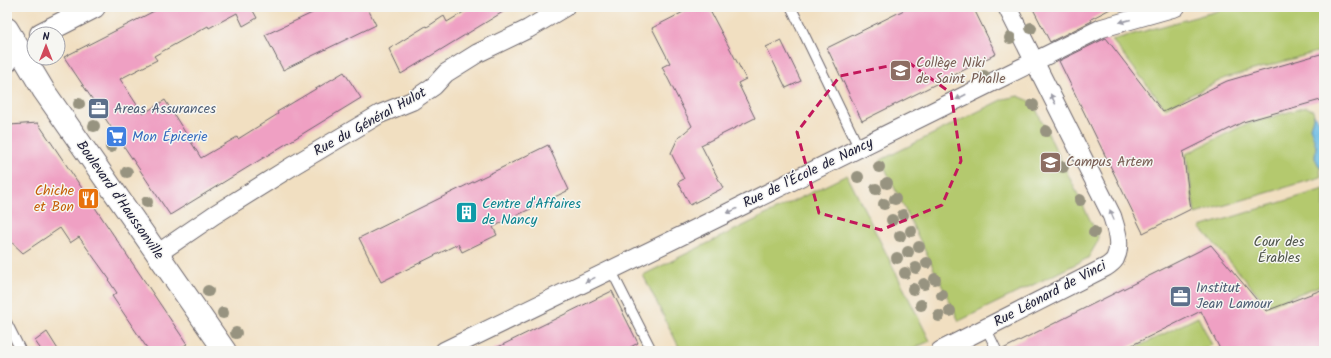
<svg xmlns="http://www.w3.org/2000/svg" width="1331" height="358" font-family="Kalam,sans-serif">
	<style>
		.green { fill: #b4c96e; stroke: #6b7654 }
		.water { fill: #67b9e3; stroke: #446e8f }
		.building { fill: #efa0c3 }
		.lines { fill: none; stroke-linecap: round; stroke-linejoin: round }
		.service-casing { stroke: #6a646a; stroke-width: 11 }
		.minor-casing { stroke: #6a646a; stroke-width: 20 }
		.tertiary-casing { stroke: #6a646a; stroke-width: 24 }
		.service { stroke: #fff; stroke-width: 9 }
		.minor { stroke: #fff; stroke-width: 18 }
		.tertiary { stroke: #fff; stroke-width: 22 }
		.tree { fill: #979380 }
		.oneway { fill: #9c9ca7 }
		.marked { fill: none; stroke: #c2185b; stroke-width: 3; stroke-dasharray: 8 5; stroke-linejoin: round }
		.labels { text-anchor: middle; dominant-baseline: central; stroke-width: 3; stroke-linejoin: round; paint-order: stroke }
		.education-label { font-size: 14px; fill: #785e54; stroke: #f6f6f2; text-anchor: start }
		.service-label { font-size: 14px; fill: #4e5e75; stroke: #f6f6f2; text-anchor: start }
		.street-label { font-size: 14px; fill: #22223b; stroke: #f6f6f2 }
		.shop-label { font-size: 14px; fill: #366cbe; stroke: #f6f6f2; text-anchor: start }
		.food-label { font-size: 14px; fill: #c56008; stroke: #f6f6f2; text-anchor: end }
		.culture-label { font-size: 14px; fill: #0d838f; stroke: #f6f6f2; text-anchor: start }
		.park-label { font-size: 14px; fill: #4e544a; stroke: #f6f6f2 }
	</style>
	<rect width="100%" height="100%" fill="#f6f6f2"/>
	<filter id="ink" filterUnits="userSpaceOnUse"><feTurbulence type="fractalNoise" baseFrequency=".025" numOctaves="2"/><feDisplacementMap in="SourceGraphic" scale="8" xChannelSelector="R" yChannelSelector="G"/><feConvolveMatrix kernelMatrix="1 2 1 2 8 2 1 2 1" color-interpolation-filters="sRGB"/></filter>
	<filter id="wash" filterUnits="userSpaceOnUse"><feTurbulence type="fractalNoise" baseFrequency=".012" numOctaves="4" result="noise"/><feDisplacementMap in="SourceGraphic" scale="16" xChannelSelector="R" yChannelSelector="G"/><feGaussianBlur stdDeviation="0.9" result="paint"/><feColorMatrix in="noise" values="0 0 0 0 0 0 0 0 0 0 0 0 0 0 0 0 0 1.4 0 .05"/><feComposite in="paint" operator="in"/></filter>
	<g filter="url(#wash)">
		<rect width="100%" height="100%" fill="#f1dfc1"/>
		<!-- green -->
		<path class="green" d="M 1232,7 L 1324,7 L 1324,50 L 1225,78 L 1165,108 L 1112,40 Z
			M 1018,96 L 1030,101 L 1035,107 L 1098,236 L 1098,241 L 1088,258 L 959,321 L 881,160 L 1003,99 Z
			M 1306,107 L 1313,110 L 1314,115 L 1310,127 L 1315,139 L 1316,146 L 1315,158 L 1320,168 L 1321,177 L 1195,214 L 1186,154 L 1244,125 Z
			M 847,175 L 930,341 L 907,351 L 681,351 L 643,275 Z
			M 1324,189 L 1324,284 L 1268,306 L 1200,227 Z
			M 1198,317 L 1212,345 L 1200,351 L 1129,351 Z"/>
		<!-- water -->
		<path class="water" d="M 1314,115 L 1324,126 L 1324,165 L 1320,168 L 1315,158 L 1316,146 L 1310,127 Z"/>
		<g id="blocks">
			<!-- building -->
			<path class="building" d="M 162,7 L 251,7 L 257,18 L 243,26 L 237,13 L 209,28 L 208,26 L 154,56 L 157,60 L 120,79 L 143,114 L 165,100 L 201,158 L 237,137 L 238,139 L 278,114 L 277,112 L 344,72 L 361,98 L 170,215 L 64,57 Z
				M 325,7 L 367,7 L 376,25 L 283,70 L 265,35 Z
				M 472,7 L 511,7 L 401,74 L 389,49 L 426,26 L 427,27 L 444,16 L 447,22 Z
				M 693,7 L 708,7 L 746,79 L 738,83 L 755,118 L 701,145 L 723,188 L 690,205 L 678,182 L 684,179 L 671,153 L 678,138 L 692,126 L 662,67 L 670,63 L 652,28 Z
				M 910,7 L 973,7 L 996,54 L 862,121 L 827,48 Z
				M 1032,7 L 1114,7 L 1091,19 L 1092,21 L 1050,42 Z
				M 1106,38 L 1163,112 L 1227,81 L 1324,53 L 1324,99 L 1243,122 L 1183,152 L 1191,209 L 1143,233 L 1059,61 Z
				M 781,40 L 801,81 L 786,88 L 766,47 Z
				M 38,123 L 187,344 L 176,351 L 149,351 L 112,296 L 117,293 L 109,281 L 110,280 L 79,237 L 70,243 L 60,228 L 23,253 L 7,238 L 7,133 L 10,125 Z
				M 548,145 L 569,190 L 493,227 L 497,235 L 462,252 L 458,244 L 381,282 L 359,238 Z
				M 1211,245 L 1266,311 L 1324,289 L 1324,351 L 1221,351 L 1201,311 L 1120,351 L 1003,351 L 1003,349 Z
				M 612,291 L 638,343 L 623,351 L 490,351 Z
				M 47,332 L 59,351 L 42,351 L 35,341 Z"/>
		</g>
	</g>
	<g filter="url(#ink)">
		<use href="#blocks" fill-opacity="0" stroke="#6a646a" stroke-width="1"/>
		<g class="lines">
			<defs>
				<path id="service" d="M 791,7 L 859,148
					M 611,270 L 652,351
					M 7,323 L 21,351
					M 986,328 L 997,351"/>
				<path id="minor" d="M 7,64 L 17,48
					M 157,254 L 214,215 L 294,165 L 380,114 L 412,101 L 434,86 L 446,73 L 478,53 L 528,29 L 565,7
					M 444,351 L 685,234 L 1102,28 L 1176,7
					M 940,351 L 1106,267 C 1109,265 1113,262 1115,259 C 1122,245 1116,229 1112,216 L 1007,7"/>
				<path id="tertiary" d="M 7,29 L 44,91 L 225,351
					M 41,34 L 94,7"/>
			</defs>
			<!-- service casing -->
			<use href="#service" class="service-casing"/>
			<!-- minor casing -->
			<use href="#minor" class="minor-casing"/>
			<!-- tertiary casing -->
			<use href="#tertiary" class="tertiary-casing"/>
			<!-- service -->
			<use href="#service" class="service"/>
			<!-- minor -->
			<use href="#minor" class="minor"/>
			<!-- tertiary -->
			<use href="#tertiary" class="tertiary"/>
		</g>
		<!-- trees -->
		<g class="tree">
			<circle cx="1031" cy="28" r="6"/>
			<circle cx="1010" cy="38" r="6"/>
			<circle cx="984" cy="76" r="6"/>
			<circle cx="79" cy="104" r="6"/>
			<circle cx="1033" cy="105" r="6"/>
			<circle cx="94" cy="126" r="6"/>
			<circle cx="1046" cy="131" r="6"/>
			<circle cx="111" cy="147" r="6"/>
			<circle cx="879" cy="167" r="6"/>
			<circle cx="1063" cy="167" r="6"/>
			<circle cx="127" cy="172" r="6"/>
			<circle cx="858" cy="177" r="6"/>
			<circle cx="887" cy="183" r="6"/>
			<circle cx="876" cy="189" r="6"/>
			<circle cx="895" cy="199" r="6"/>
			<circle cx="1080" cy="200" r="6"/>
			<circle cx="147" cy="202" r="6"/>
			<circle cx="884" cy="204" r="6"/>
			<circle cx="903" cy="215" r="6"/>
			<circle cx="892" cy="220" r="6"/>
			<circle cx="911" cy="231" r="6"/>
			<circle cx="1094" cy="232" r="6"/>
			<circle cx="900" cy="236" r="6"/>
			<circle cx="919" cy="247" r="6"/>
			<circle cx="908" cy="252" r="6"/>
			<circle cx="897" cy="258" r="6"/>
			<circle cx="927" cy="263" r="6"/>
			<circle cx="916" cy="268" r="6"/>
			<circle cx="905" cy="273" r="6"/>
			<circle cx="935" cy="279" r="6"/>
			<circle cx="924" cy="284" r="6"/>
			<circle cx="913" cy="289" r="6"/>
			<circle cx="208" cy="291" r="6"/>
			<circle cx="942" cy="295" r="6"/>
			<circle cx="921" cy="305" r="6"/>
			<circle cx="950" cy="311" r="6"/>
			<circle cx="223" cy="313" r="6"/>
			<circle cx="939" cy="316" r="6"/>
			<circle cx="236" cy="333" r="6"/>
		</g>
		<!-- one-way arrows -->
		<defs><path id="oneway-solid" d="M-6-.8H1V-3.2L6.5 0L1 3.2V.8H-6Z"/></defs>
		<g class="oneway">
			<use href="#oneway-solid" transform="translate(1125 21) rotate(165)"/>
			<use href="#oneway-solid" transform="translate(961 97) rotate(153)"/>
			<use href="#oneway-solid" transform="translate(1053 99) rotate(-117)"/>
			<use href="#oneway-solid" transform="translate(732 211) rotate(154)"/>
			<use href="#oneway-solid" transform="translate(1112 215) rotate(-113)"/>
			<use href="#oneway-solid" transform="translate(590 280) rotate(154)"/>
		</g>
	</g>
	<!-- marked area -->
	<path class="marked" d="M 908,62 L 951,93 L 961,161 L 942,205 L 881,230 L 819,213 L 797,132 L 840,76 Z"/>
	<!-- icons -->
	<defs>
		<symbol id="school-square" viewBox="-11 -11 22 22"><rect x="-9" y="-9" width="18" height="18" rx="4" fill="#8d6e63" stroke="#f6f6f2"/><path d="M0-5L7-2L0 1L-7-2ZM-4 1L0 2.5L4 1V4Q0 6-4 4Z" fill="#fff"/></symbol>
		<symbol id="office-square" viewBox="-11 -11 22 22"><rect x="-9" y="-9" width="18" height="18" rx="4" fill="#5c6f8a" stroke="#f6f6f2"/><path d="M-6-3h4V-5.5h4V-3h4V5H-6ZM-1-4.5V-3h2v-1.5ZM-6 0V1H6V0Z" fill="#fff"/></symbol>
		<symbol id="supermarket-square" viewBox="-11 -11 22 22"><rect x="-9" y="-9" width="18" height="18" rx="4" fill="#3f7fe0" stroke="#f6f6f2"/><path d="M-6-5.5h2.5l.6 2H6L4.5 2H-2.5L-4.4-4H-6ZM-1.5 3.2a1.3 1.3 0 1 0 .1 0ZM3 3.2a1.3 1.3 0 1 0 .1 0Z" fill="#fff"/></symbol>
		<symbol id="university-square" viewBox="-11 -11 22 22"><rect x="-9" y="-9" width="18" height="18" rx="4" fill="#8d6e63" stroke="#f6f6f2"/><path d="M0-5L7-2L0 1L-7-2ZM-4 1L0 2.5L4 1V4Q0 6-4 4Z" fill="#fff"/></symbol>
		<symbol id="restaurant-square" viewBox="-11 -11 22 22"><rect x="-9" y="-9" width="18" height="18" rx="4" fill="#e8710a" stroke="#f6f6f2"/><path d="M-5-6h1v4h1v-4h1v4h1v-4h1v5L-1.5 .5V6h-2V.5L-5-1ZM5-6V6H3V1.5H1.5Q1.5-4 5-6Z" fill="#fff"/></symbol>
		<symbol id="building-square" viewBox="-11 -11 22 22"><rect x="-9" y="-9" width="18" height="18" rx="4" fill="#0f9aa8" stroke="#f6f6f2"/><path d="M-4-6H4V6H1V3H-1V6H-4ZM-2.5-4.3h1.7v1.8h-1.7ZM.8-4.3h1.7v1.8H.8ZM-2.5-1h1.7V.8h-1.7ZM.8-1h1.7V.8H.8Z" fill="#fff"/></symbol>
	</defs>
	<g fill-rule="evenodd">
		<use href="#school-square" x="888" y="58" width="25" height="25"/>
		<use href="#office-square" x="86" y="96" width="25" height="25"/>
		<use href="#supermarket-square" x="104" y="124" width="25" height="25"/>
		<use href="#university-square" x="1038" y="150" width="25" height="25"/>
		<use href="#restaurant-square" x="76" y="186" width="25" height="25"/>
		<use href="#building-square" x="454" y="200" width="25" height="25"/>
		<use href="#office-square" x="1168" y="284" width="25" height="25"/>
	</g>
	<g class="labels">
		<!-- education labels -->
		<g class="education-label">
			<text x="916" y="63">Collège Niki<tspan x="916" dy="16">de Saint Phalle</tspan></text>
			<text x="1066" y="162">Campus Artem</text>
		</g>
		<!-- service labels -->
		<g class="service-label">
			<text x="114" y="109">Areas Assurances</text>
			<text x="1196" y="288">Institut<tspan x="1196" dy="16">Jean Lamour</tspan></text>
		</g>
		<!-- street labels -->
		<g class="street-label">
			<text transform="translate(370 122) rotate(-29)">Rue du Général Hulot</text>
			<text transform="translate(808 173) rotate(-26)">Rue de l'École de Nancy</text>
			<text transform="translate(120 200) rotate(55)">Boulevard d'Haussonville</text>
			<text transform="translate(1050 294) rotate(-28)">Rue Léonard de Vinci</text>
		</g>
		<!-- shop labels -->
		<g class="shop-label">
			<text x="132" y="137">Mon Épicerie</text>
		</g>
		<!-- food labels -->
		<g class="food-label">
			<text x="74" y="191">Chiche<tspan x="74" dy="16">et Bon</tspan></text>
		</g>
		<!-- culture labels -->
		<g class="culture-label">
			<text x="482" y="204">Centre d'Affaires<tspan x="482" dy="16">de Nancy</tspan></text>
		</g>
		<!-- park labels -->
		<g class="park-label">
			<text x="1279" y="242">Cour des<tspan x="1279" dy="16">Érables</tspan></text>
		</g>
	</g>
	<!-- margin -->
	<rect width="1331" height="358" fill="none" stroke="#f6f6f2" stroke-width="24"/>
	<!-- north arrow -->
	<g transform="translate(46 46)"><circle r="19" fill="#f6f6f2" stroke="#a1a1a9"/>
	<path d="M0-3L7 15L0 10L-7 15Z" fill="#d1495b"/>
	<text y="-6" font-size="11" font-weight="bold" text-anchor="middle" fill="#22223b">N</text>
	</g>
</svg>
